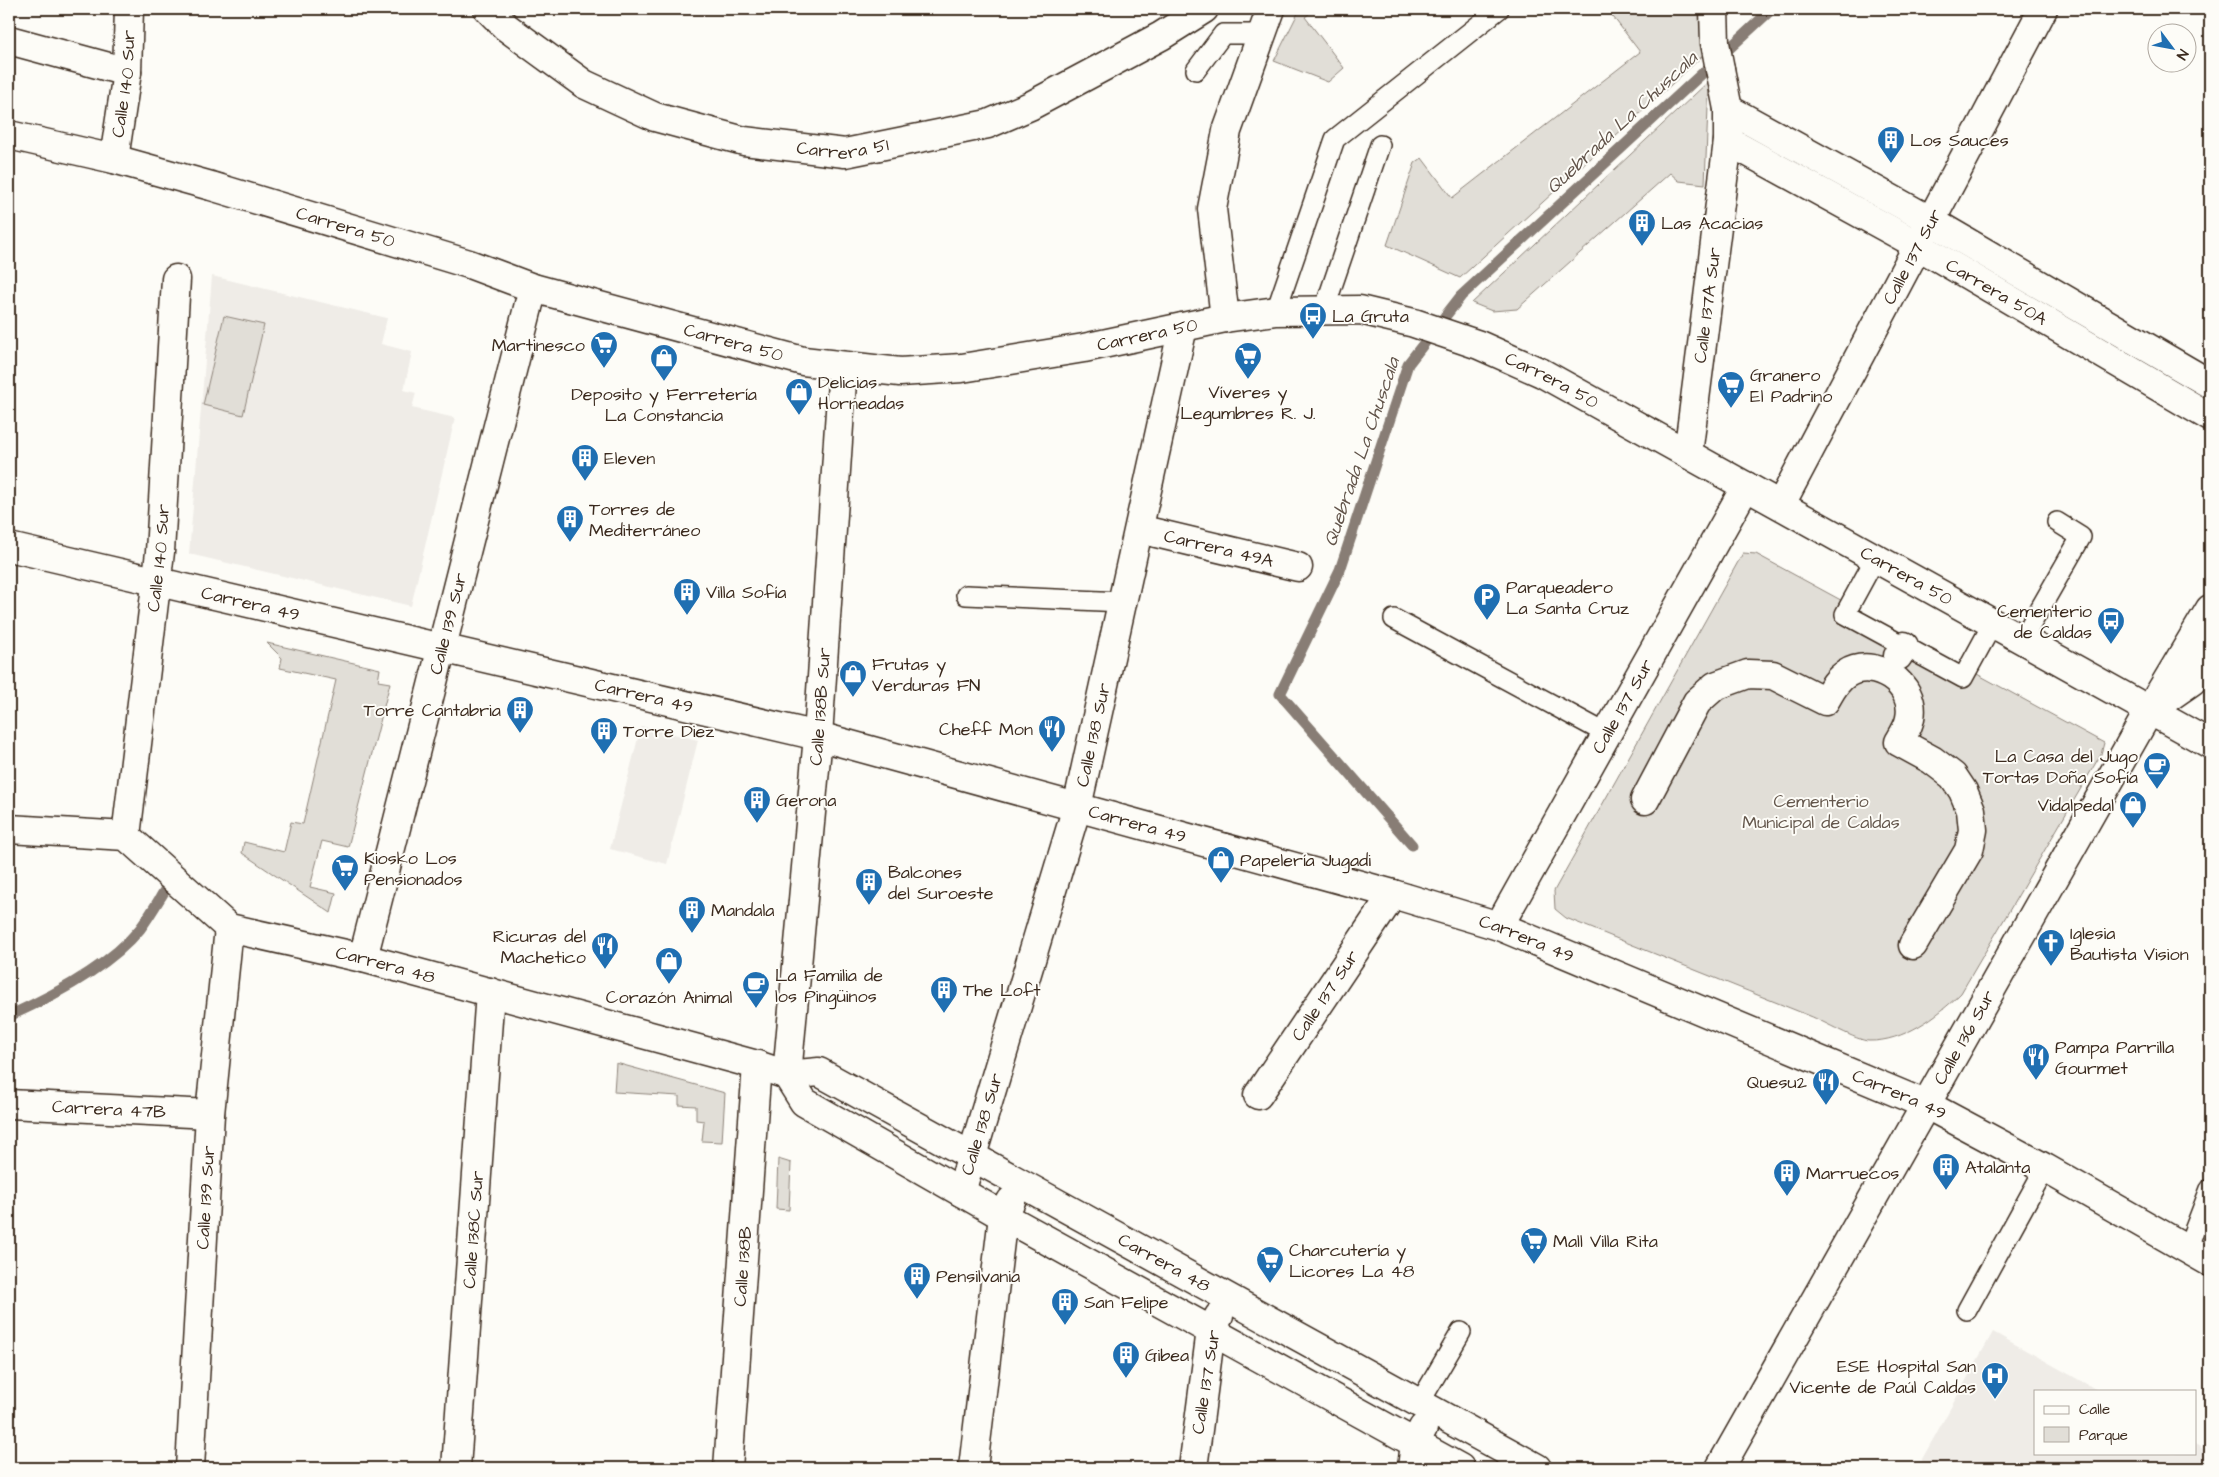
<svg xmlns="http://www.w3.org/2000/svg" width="2219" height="1477" font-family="'Architects Daughter',sans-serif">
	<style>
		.built { fill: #efece7 }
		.green { fill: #e1ded7; stroke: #8e847a }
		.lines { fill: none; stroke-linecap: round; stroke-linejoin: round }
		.stream { stroke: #887d74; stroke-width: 11 }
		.service-casing { stroke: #3b2a1e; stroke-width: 22 }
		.pedestrian-casing { stroke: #3b2a1e; stroke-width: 31 }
		.minor-casing { stroke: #3b2a1e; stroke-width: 31 }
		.secondary-casing { stroke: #3b2a1e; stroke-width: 31 }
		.service { stroke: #fdfcf7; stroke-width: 19 }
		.pedestrian { stroke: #fdfcf7; stroke-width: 28 }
		.minor { stroke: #fdfcf7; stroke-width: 28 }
		.secondary { stroke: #fdfcf7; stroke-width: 28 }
		.labels { text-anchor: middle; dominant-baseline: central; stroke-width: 4; stroke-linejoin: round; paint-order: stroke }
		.street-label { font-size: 18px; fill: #3b2a1e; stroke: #fdfcf7 }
		.poi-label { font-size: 18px; fill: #3b2a1e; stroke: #fdfcf7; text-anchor: start }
		.park-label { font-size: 18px; fill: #64574c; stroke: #fdfcf7 }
		.water-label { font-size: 19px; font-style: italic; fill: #615349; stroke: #fdfcf7 }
	</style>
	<rect width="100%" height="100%" fill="#fdfcf7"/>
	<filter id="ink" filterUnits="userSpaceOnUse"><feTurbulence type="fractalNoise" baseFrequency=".02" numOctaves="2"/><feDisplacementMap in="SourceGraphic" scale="10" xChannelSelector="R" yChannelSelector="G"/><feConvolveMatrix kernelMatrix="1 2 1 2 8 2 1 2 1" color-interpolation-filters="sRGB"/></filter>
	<g filter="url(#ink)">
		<!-- built -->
		<path class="built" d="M 212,276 L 387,318 L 381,344 L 412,352 L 404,390 L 416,393 L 412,408 L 455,418 L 411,606 L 189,554 Z
			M 641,726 L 698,740 L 667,864 L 610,849 Z
			M 1993,1332 L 2099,1391 L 2035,1391 L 2035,1453 L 2195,1453 L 2195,1444 L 2210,1453 L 2210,1468 L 1917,1468 Z"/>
		<!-- green -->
		<path class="green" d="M 1300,9 L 1315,9 L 1305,17 L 1344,68 L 1328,82 L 1274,61 Z
			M 1607,9 L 1708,9 L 1709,50 L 1460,278 L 1387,245 L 1415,163 L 1422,158 L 1452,198 L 1640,52 Z
			M 1709,81 L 1705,184 L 1679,181 L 1670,173 L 1517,309 L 1492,311 L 1472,303 Z
			M 224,316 L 264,325 L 243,415 L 203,405 Z
			M 1743,553 L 1756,554 L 2104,743 L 2101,754 L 1961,993 C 1938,1016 1903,1042 1869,1041 C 1857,1041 1823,1021 1810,1016 C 1728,983 1647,951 1566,918 L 1555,909 L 1554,891 Z
			M 267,643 L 380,669 L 378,681 L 390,683 L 348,847 L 322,841 L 310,887 L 336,893 L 331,913 L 242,853 L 244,842 L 284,852 L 291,822 L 303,824 L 336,680 L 280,668 L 282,658 Z
			M 616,1063 L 725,1093 L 722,1142 L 702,1141 L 704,1121 L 696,1120 L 696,1106 L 679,1105 L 679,1096 L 614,1092 Z
			M 778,1159 L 791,1163 L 789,1210 L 776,1209 Z"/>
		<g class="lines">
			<!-- stream -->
			<path class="stream" d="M 1412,845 L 1280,694 L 1340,570 L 1408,364 L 1461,296 L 1772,9
				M 9,1016 C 53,996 109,967 140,929 C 149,917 157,903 165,890"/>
			<defs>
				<path id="service" d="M 1196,70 L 1223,34 L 1262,34
					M 1324,310 L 1380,145
					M 1276,311 L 1335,139 L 1499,9
					M 1876,557 L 1845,614 L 1963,678 L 1993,623
					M 966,595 L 1123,602
					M 1394,619 L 1607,734
					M 2022,640 L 2081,537 L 2057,522
					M 2187,1249 L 2210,1189
					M 1967,1310 L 2045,1168
					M 1419,1404 L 1461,1332"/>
				<path id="pedestrian" d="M 1714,9 L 1715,43 L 1720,69
					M 1898,656 L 1904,646
					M 1645,800 L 1697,702 L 1715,686 L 1748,674 L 1773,675 L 1825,701 C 1831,691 1836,680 1846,674 C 1874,656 1917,684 1910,718 C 1909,726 1903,735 1899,742 L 1932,760 L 1953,776 L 1963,791 L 1971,810 L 1973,830 L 1969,850 L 1913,945"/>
				<g id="minor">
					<path id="s1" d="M 488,9 L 506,27 L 584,84 L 655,117 L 744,141 L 845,153 L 988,124 L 1030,106 L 1161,36 L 1204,9"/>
					<path d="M 9,40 L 127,72"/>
					<path d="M 1728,109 L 1917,213 L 2210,384"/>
					<path id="s2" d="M 1728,141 L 1905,238 L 2210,417"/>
					<path id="s3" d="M 114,159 L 127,72 L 129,9"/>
					<path d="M 1225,318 L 1212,209 L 1227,131 L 1271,9"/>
					<path id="s4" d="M 1688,454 L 1728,141 L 1728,109 L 1720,69"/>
					<path id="s5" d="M 1781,504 L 2043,9"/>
					<path id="s6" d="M 1139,529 L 1298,567"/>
					<path id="s7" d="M 9,547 L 818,736 L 1393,894 L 1499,926 L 1927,1105 L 2045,1168 L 2210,1262"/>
					<path d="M 2156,706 L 2192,681 L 2210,651"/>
					<path id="s8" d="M 9,829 L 126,836 L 229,928 L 363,958 L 757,1065 L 787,1075 L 819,1072 L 1537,1468"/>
					<path id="s9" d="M 126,836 L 160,552 L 176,279"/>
					<path id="s10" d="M 1499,926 L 1746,486"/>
					<path id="s11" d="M 363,958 L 533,288"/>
					<path d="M 787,1075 L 804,1102 L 1003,1216 L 1460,1468"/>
					<path id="s12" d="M 787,1075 L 818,736 L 843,367"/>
					<path id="s13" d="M 1258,1095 L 1393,894"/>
					<path id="s14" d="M 9,1104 L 210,1114"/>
					<path id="s15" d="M 961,1192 L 1077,807 L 1183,327"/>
					<path id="s16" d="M 190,1468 L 210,1114 L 229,928"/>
					<path id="s17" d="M 456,1468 L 490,992"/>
					<path id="s18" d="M 728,1468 L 757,1065"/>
					<path d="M 973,1468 L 1003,1216 L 1011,1201"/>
					<path d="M 1193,1468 L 1211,1330 L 1219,1316"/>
					<path d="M 1412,1468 L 1415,1443 L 1423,1428"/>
					<path id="s19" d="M 1720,1468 L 2149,711 L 2210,609"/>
				</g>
				<g id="secondary">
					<path id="s20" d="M 9,135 L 114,159 L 211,186 L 469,264 L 533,288 L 803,361 L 900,372 L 962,368 L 1084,348 L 1225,318 L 1276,311 L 1360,310 L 1414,323 L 1479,345 L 1542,373 L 2210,744"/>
				</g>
			</defs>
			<!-- service casing -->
			<use href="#service" class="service-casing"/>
			<!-- pedestrian casing -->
			<use href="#pedestrian" class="pedestrian-casing"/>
			<!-- minor casing -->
			<use href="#minor" class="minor-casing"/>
			<!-- secondary casing -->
			<use href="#secondary" class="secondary-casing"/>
			<!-- service -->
			<use href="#service" class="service"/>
			<!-- pedestrian -->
			<use href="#pedestrian" class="pedestrian"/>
			<!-- minor -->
			<use href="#minor" class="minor"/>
			<!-- secondary -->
			<use href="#secondary" class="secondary"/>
		</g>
	</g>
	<!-- icons -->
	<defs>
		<symbol id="building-pin" viewBox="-11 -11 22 30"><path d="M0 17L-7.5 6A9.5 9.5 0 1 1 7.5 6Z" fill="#1f6fb2" stroke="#fdfcf7"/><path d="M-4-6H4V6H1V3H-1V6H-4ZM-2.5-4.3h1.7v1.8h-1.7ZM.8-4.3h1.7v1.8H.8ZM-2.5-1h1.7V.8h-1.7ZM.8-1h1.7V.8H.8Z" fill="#fff"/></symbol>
		<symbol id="bus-pin" viewBox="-11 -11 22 30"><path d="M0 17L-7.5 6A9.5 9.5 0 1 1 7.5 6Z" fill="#1f6fb2" stroke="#fdfcf7"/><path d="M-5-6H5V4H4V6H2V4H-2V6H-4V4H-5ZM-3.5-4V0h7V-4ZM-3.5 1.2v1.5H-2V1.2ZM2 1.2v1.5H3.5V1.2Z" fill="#fff"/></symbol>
		<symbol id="supermarket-pin" viewBox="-11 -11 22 30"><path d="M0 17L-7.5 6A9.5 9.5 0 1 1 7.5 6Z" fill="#1f6fb2" stroke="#fdfcf7"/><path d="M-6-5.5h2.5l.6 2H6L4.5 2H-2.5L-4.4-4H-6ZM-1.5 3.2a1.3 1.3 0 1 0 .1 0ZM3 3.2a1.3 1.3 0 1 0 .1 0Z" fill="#fff"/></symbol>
		<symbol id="shop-pin" viewBox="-11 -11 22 30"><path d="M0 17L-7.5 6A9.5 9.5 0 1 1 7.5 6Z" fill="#1f6fb2" stroke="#fdfcf7"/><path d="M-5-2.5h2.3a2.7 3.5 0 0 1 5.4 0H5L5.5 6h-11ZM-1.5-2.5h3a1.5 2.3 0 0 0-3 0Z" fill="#fff"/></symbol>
		<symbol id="parking-pin" viewBox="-11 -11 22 30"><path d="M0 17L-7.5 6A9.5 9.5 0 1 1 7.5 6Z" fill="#1f6fb2" stroke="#fdfcf7"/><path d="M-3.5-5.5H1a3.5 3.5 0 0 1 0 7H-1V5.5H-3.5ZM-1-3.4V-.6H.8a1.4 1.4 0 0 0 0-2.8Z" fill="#fff"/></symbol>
		<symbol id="restaurant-pin" viewBox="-11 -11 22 30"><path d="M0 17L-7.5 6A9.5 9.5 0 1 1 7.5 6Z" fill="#1f6fb2" stroke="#fdfcf7"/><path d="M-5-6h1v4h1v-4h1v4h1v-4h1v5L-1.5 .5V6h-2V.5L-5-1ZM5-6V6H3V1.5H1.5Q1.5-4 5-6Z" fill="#fff"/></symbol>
		<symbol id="cafe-pin" viewBox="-11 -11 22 30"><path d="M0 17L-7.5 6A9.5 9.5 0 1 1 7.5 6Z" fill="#1f6fb2" stroke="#fdfcf7"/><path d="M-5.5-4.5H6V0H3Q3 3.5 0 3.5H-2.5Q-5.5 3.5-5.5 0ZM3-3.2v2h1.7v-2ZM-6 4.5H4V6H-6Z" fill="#fff"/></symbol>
		<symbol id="church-pin" viewBox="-11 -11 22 30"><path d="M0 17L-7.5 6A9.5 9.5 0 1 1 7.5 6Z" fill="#1f6fb2" stroke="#fdfcf7"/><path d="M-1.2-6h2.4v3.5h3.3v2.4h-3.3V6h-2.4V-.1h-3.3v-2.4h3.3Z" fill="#fff"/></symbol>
		<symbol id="hospital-pin" viewBox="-11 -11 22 30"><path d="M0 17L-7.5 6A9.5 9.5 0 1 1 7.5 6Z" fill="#1f6fb2" stroke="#fdfcf7"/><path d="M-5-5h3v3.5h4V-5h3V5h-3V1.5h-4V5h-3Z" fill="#fff"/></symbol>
	</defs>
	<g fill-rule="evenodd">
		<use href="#building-pin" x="1875" y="124" width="32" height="43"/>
		<use href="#building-pin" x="1626" y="207" width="32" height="43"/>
		<use href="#bus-pin" x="1297" y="300" width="32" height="43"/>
		<use href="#supermarket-pin" x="588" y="329" width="32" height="43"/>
		<use href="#supermarket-pin" x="1232" y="340" width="32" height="43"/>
		<use href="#shop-pin" x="648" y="342" width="32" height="43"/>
		<use href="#supermarket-pin" x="1715" y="369" width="32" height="43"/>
		<use href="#shop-pin" x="783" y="376" width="32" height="43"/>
		<use href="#building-pin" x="569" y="442" width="32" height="43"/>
		<use href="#building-pin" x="554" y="503" width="32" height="43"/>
		<use href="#building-pin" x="671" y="576" width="32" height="43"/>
		<use href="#parking-pin" x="1471" y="581" width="32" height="43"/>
		<use href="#bus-pin" x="2095" y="605" width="32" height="43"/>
		<use href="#shop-pin" x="837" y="658" width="32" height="43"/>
		<use href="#building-pin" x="504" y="694" width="32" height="43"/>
		<use href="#restaurant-pin" x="1036" y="713" width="32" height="43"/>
		<use href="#building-pin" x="588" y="715" width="32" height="43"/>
		<use href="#cafe-pin" x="2141" y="750" width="32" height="43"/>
		<use href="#building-pin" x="741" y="784" width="32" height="43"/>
		<use href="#shop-pin" x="2117" y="789" width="32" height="43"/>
		<use href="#shop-pin" x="1205" y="844" width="32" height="43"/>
		<use href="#supermarket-pin" x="329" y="852" width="32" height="43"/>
		<use href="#building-pin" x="853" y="866" width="32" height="43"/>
		<use href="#building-pin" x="676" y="894" width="32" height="43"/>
		<use href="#church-pin" x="2035" y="927" width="32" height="43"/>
		<use href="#restaurant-pin" x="589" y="930" width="32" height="43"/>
		<use href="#shop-pin" x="653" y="945" width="32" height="43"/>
		<use href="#cafe-pin" x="740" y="969" width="32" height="43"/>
		<use href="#building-pin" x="928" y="974" width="32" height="43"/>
		<use href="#restaurant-pin" x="2020" y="1041" width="32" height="43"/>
		<use href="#restaurant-pin" x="1810" y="1066" width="32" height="43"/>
		<use href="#building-pin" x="1930" y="1151" width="32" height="43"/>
		<use href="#building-pin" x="1771" y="1157" width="32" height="43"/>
		<use href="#supermarket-pin" x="1518" y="1225" width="32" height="43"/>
		<use href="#supermarket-pin" x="1254" y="1244" width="32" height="43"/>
		<use href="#building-pin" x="901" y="1260" width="32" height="43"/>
		<use href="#building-pin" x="1049" y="1286" width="32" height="43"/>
		<use href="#building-pin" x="1110" y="1339" width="32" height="43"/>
		<use href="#hospital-pin" x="1979" y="1360" width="32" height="43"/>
	</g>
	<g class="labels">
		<!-- street labels -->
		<g class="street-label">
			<text stroke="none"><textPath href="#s3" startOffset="76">Calle 140 Sur</textPath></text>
			<text stroke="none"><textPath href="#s1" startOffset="392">Carrera 51</textPath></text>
			<text stroke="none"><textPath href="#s20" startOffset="349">Carrera 50</textPath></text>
			<text stroke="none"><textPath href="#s5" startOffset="280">Calle 137 Sur</textPath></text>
			<text stroke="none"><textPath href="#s2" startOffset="308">Carrera 50A</textPath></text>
			<text stroke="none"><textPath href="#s4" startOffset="150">Calle 137A Sur</textPath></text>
			<text stroke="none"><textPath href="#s20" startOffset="1174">Carrera 50</textPath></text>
			<text stroke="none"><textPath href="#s20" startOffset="754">Carrera 50</textPath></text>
			<text stroke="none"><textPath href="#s20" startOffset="1594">Carrera 50</textPath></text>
			<text stroke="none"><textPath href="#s6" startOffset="82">Carrera 49A</textPath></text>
			<text stroke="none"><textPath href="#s9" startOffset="280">Calle 140 Sur</textPath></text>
			<text stroke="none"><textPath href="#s20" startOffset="1999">Carrera 50</textPath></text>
			<text stroke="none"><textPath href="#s7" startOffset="248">Carrera 49</textPath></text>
			<text stroke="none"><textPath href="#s11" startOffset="345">Calle 139 Sur</textPath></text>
			<text stroke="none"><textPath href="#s7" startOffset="652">Carrera 49</textPath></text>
			<text stroke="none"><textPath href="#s12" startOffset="370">Calle 138B Sur</textPath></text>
			<text stroke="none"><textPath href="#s10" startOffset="252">Calle 137 Sur</textPath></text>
			<text stroke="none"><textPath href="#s15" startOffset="476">Calle 138 Sur</textPath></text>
			<text stroke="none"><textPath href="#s7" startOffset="1162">Carrera 49</textPath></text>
			<text stroke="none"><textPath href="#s7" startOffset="1568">Carrera 49</textPath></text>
			<text stroke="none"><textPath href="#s8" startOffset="416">Carrera 48</textPath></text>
			<text stroke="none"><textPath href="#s13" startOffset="120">Calle 137 Sur</textPath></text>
			<text stroke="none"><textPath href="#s19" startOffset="495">Calle 136 Sur</textPath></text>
			<text stroke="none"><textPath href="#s7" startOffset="1972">Carrera 49</textPath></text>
			<text stroke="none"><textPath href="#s14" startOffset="100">Carrera 47B</textPath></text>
			<text stroke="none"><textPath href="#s15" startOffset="71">Calle 138 Sur</textPath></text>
			<text stroke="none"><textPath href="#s16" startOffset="271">Calle 139 Sur</textPath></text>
			<text stroke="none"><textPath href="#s17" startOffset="239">Calle 138C Sur</textPath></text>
			<text stroke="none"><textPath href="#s8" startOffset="1259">Carrera 48</textPath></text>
			<text stroke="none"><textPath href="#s18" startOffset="202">Calle 138B</textPath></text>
			<text transform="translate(1206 1382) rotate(-81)">Calle 137 Sur</text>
		</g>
		<!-- poi labels -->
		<g class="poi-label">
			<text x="1910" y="140">Los Sauces</text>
			<text x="1661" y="223">Las Acacias</text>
			<text x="1332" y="316">La Gruta</text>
			<text x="585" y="345" text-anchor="end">Martinesco</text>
			<text x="1750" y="375">Granero<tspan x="1750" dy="21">El Padrino</tspan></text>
			<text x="818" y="382">Delicias<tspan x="818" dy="21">Horneadas</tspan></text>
			<text x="1248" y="392" text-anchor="middle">Víveres y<tspan x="1248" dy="21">Legumbres R. J.</tspan></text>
			<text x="664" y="394" text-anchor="middle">Deposito y Ferretería<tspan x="664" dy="21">La Constancia</tspan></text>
			<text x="604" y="458">Eleven</text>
			<text x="589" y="509">Torres de<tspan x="589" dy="21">Mediterráneo</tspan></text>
			<text x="1506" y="587">Parqueadero<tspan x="1506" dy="21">La Santa Cruz</tspan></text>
			<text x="706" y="592">Villa Sofía</text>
			<text x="2092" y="611" text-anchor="end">Cementerio<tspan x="2092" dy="21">de Caldas</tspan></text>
			<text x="872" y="664">Frutas y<tspan x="872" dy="21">Verduras FN</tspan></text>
			<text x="501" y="710" text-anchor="end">Torre Cantabria</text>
			<text x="1033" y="729" text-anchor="end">Cheff Mon</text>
			<text x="623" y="731">Torre Diez</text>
			<text x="2138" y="756" text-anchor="end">La Casa del Jugo<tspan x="2138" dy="21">Tortas Doña Sofía</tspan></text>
			<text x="776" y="800">Gerona</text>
			<text x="2114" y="805" text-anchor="end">Vidalpedal</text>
			<text x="364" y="858">Kiosko Los<tspan x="364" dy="21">Pensionados</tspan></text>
			<text x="1240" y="860">Papelería Jugadi</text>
			<text x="888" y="872">Balcones<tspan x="888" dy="21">del Suroeste</tspan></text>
			<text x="711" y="910">Mandala</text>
			<text x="2070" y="933">Iglesia<tspan x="2070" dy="21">Bautista Vision</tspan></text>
			<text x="586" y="936" text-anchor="end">Ricuras del<tspan x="586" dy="21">Machetico</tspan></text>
			<text x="775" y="975">La Familia de<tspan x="775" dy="21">los Pingüinos</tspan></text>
			<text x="963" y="990">The Loft</text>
			<text x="669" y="997" text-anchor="middle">Corazón Animal</text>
			<text x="2055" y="1047">Pampa Parrilla<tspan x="2055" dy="21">Gourmet</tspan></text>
			<text x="1807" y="1082" text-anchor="end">Quesu2</text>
			<text x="1965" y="1167">Atalanta</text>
			<text x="1806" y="1173">Marruecos</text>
			<text x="1553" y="1241">Mall Villa Rita</text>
			<text x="1289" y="1250">Charcutería y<tspan x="1289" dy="21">Licores La 48</tspan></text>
			<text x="936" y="1276">Pensilvania</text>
			<text x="1084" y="1302">San Felipe</text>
			<text x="1145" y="1355">Gibea</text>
			<text x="1976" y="1366" text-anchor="end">ESE Hospital San<tspan x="1976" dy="21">Vicente de Paúl Caldas</tspan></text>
		</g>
		<!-- park labels -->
		<g class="park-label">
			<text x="1821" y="801">Cementerio<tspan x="1821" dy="21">Municipal de Caldas</tspan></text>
		</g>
		<!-- water labels -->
		<g class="water-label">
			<text transform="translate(1622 123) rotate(-43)">Quebrada La Chuscala</text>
			<text transform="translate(1362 452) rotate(-71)">Quebrada La Chuscala</text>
		</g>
	</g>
	<!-- margin -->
	<rect width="2219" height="1477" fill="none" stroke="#fdfcf7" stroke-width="30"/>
	<rect x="15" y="15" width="2189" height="1447" fill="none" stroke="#3b2a1e" stroke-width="2" filter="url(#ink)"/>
	<!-- legend -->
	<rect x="2034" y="1390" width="162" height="65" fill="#fdfcf7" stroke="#afa8a0"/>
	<rect x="2044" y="1406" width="25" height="8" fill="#fdfcf7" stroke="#afa8a0"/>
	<text x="2079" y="1414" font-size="15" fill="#3b2a1e">Calle</text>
	<rect x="2044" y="1427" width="25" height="15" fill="#e1ded7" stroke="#afa8a0"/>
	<text x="2079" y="1440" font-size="15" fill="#3b2a1e">Parque</text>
	<!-- north arrow -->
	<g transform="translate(2172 48) rotate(122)"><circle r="24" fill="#fdfcf7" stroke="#afa8a0"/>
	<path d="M0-4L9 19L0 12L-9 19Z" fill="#1f6fb2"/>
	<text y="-8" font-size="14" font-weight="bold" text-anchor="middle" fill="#3b2a1e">N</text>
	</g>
</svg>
